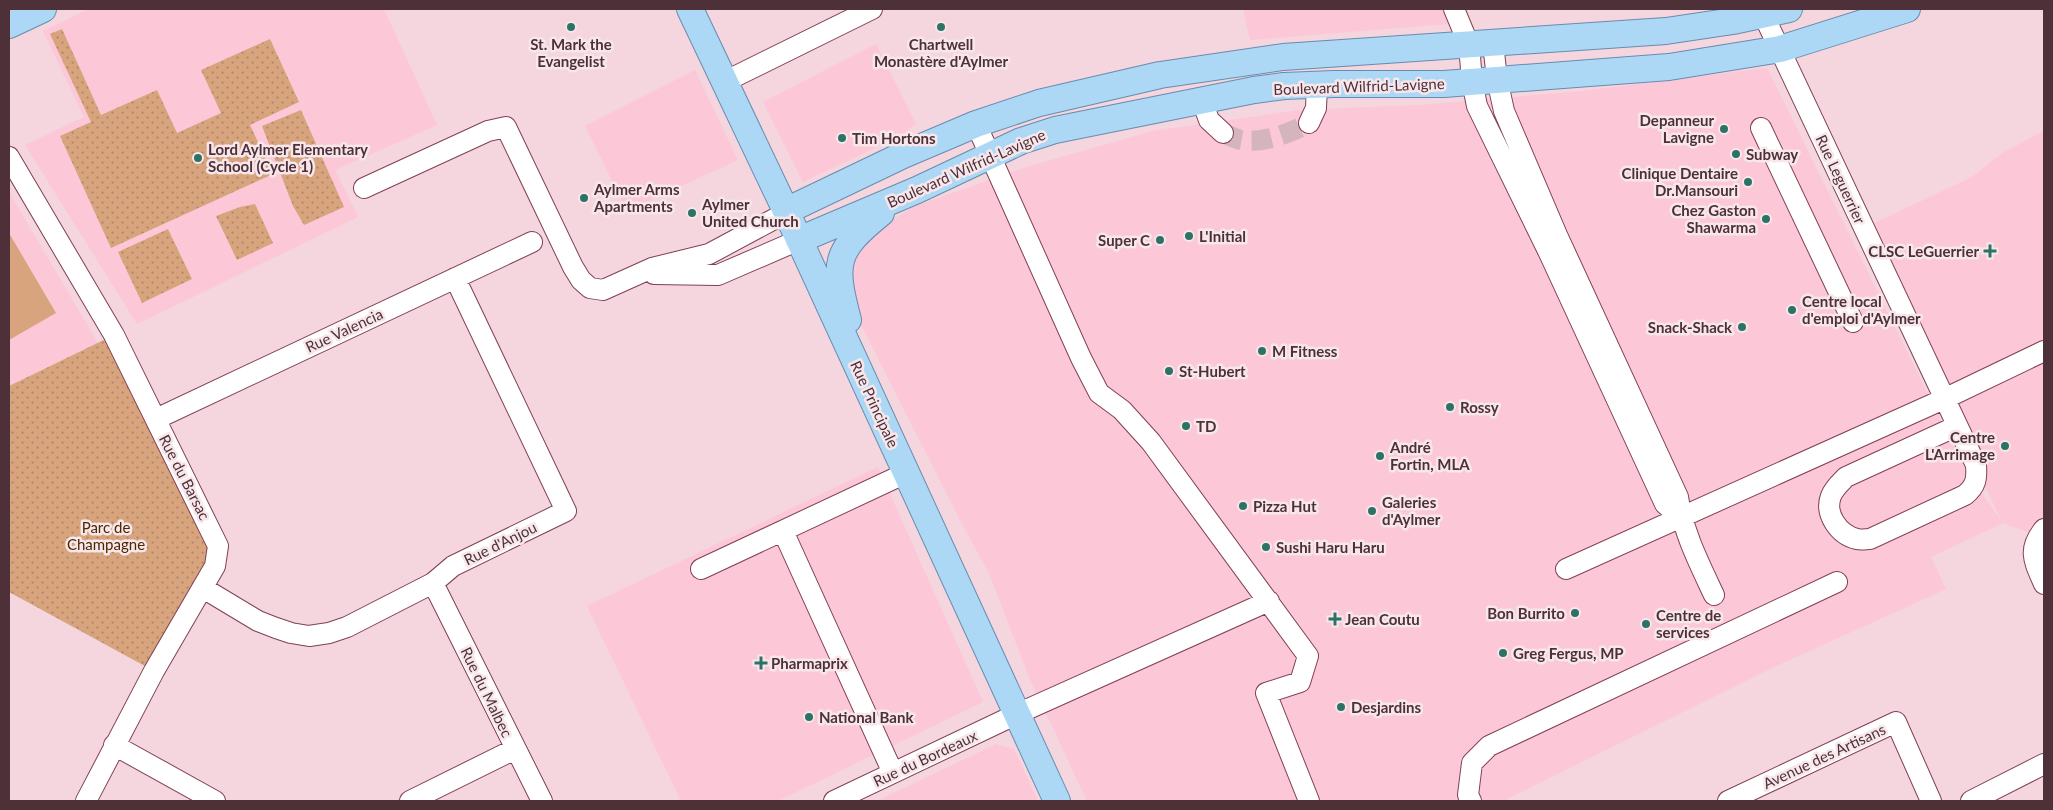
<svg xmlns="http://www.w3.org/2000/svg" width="2053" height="810" font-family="Lato,sans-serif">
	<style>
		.built { fill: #fcc7d6 }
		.grass { fill: #d7a47d }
		.park { fill: url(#park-dots) }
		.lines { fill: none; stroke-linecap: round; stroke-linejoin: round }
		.minor-tunnel { stroke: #d4b4bd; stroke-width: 20; stroke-dasharray: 20 10; stroke-linecap: butt }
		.minor-casing { stroke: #813f56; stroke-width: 22 }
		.major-casing { stroke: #678caf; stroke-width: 28 }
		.minor { stroke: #fff; stroke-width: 20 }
		.major { stroke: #acd8f5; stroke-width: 26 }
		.poi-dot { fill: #2e7266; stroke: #f7e7eb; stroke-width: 2 }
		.labels { text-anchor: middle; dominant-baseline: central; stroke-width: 5; stroke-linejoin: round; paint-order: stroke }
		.poi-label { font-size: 15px; font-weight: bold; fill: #4e3039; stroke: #f7e7eb; text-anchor: start }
		.street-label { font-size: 15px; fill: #4e3039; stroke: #f7e7eb }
		.park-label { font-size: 15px; fill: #4d2700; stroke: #f7e7eb }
	</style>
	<defs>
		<pattern id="park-dots" width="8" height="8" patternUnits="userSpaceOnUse" patternTransform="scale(1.25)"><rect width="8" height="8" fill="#d7a47d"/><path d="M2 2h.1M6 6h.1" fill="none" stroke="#b18667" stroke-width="1.8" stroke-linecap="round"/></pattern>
	</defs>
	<rect width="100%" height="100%" fill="#f5d5de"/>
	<!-- built -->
	<path class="built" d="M 89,9 L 384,9 L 437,125 L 335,170 L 358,217 L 137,324 L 25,145 L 84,117 L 43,31 Z
		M 1243,9 L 1466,9 L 1472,22 L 1250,40 Z
		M 876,44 L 916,124 L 896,138 L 803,182 L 763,102 Z
		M 1767,68 L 1967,473 L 2001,520 L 1864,228 L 1972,177 L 2002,153 L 2044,131 L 2044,529 L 2039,536 L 2003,523 L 1931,557 L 1946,589 L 1772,668 L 1507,799 L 1508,801 L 1087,801 L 1029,677 L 989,573 L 962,524 L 845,293 L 858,242 L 913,207 L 1026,167 L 1153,131 L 1299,110 L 1421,105 L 1582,91 Z
		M 695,70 L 738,160 L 627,211 L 585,126 Z
		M 9,192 L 98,343 L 9,386 Z
		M 878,467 L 983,702 L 778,801 L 681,801 L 587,606 Z
		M 996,744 L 1014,749 L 1038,801 L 877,801 Z"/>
	<!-- grass -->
	<path class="grass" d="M 9,233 L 56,313 L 9,340 Z"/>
	<!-- park -->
	<path class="park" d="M 62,29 L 101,115 L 157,90 L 177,133 L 221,113 L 201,70 L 270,39 L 299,102 L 250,125 L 273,174 L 111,248 L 60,136 L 91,122 L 50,34 Z
		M 301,110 L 344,207 L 304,225 L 293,206 L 262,126 Z
		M 255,204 L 273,243 L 237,260 L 216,216 L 240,207 Z
		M 168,229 L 192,279 L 142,303 L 118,252 Z
		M 114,335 L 218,546 L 154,671 L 9,592 L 9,386 Z"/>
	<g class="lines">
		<!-- minor-tunnel -->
		<path class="minor-tunnel" d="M 1223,133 C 1228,135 1235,139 1241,140 C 1262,144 1291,133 1309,123"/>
		<defs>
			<path id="minor" d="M 1454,9 L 1469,45 L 1472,81 L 1477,106 L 1549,253 L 1665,504 L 1681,518
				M 1763,14 L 1976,465 C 1977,479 1976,486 1965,495 L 1870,539 C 1866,539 1861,540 1857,539 C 1839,535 1824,514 1831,496 C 1834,488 1840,483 1846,477 L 1957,426
				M 1493,43 L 1497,79 L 1504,111 L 1557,235 L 1678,497 C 1683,532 1699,563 1714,595
				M 724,82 L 872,9
				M 1202,101 L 1209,120 L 1223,133
				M 1309,123 L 1316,108 L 1317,85
				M 976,124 L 1081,358 L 1099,393 L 1122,410 L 1151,442 L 1308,656 L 1300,682 L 1266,693 L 1309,801
				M 1761,128 L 1853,322
				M 9,157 L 114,335 L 218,546 L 215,566 L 154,671 L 86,801
				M 364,188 L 488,131 L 506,127 L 573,267 L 581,280 L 590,288 L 603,290 L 652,268 L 709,254 L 778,217 L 786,211
				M 654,274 L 718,275 L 799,240
				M 156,419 L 532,242
				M 2044,529 C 2027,550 2034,561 2044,584
				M 783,531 L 893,773
				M 701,569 L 906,473
				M 1566,569 L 1944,399 L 2044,351
				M 433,583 L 542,801
				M 203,588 L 258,621 L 276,628 L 291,633 L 309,636 L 329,633 L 347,627 L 433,583 L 453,566 L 566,511 L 455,278
				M 114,745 L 215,801
				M 410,801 L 515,749
				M 834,801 L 1017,714 L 1269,601
				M 1471,801 L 1468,795 L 1472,763 L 1489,746 L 1837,582
				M 1728,801 L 1896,722 L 1931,801
				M 1971,801 L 2044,764"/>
			<path id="major" d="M 690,9 L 786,211 L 1057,801
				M 9,25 L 43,9
				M 786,211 L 903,155 L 976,124 L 1039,103 L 1160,75 L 1283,57 L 1666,31 L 1733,21 L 1789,9
				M 799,240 L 917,190 L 1021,141 L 1055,130 L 1254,90 L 1284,86 L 1334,84 L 1444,84 L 1669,67 L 1780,49 L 1907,9
				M 848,320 C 833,263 834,251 881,213"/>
		</defs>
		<!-- minor casing -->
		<use href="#minor" class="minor-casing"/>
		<!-- major casing -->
		<use href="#major" class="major-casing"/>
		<!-- minor -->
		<use href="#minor" class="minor"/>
		<!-- major -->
		<use href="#major" class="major"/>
	</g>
	<!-- markers -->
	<g class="poi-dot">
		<circle cx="571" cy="27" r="5"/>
		<circle cx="941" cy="27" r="5"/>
		<circle cx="1724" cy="129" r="5"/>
		<circle cx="842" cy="138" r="5"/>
		<circle cx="1736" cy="154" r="5"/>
		<circle cx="198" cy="158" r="5"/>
		<circle cx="1748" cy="182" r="5"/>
		<circle cx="584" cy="198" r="5"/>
		<circle cx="692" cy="213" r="5"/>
		<circle cx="1766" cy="219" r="5"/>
		<circle cx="1189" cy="236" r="5"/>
		<circle cx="1160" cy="240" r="5"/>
		<path d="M1987.5 243.5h5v5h5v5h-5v5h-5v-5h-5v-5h5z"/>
		<circle cx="1792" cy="310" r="5"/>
		<circle cx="1742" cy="327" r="5"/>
		<circle cx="1262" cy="351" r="5"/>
		<circle cx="1169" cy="371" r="5"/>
		<circle cx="1450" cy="407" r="5"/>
		<circle cx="1186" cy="426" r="5"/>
		<circle cx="2005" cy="446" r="5"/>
		<circle cx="1380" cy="456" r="5"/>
		<circle cx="1243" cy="506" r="5"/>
		<circle cx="1372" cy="511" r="5"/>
		<circle cx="1266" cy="547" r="5"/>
		<circle cx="1575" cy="613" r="5"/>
		<path d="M1332.5 611.5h5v5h5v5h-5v5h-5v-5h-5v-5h5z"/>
		<circle cx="1646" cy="624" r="5"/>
		<circle cx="1503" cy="653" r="5"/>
		<path d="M758.5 655.5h5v5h5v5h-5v5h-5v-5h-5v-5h5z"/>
		<circle cx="1341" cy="707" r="5"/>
		<circle cx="809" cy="717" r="5"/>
	</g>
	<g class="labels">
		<!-- poi labels -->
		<g class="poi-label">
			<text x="571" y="44" text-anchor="middle">St. Mark the<tspan x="571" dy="17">Evangelist</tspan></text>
			<text x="941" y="44" text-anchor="middle">Chartwell<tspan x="941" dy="17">Monastère d'Aylmer</tspan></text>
			<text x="1714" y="120" text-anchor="end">Depanneur<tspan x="1714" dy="17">Lavigne</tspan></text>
			<text x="852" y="138">Tim Hortons</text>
			<text x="208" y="149">Lord Aylmer Elementary<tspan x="208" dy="17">School (Cycle 1)</tspan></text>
			<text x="1746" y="154">Subway</text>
			<text x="1738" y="173" text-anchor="end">Clinique Dentaire<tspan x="1738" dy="17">Dr.Mansouri</tspan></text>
			<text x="594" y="189">Aylmer Arms<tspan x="594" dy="17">Apartments</tspan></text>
			<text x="702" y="204">Aylmer<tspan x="702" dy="17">United Church</tspan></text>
			<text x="1756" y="210" text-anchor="end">Chez Gaston<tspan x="1756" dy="17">Shawarma</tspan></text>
			<text x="1199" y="236">L'Initial</text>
			<text x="1150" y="240" text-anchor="end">Super C</text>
			<text x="1979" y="251" text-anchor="end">CLSC LeGuerrier</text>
			<text x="1802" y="301">Centre local<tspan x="1802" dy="17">d'emploi d'Aylmer</tspan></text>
			<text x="1732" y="327" text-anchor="end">Snack-Shack</text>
			<text x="1272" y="351">M Fitness</text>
			<text x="1179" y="371">St-Hubert</text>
			<text x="1460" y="407">Rossy</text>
			<text x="1196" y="426">TD</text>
			<text x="1995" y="437" text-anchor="end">Centre<tspan x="1995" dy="17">L'Arrimage</tspan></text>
			<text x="1390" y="447">André<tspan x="1390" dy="17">Fortin, MLA</tspan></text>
			<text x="1382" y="502">Galeries<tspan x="1382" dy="17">d'Aylmer</tspan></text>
			<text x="1253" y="506">Pizza Hut</text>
			<text x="1276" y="547">Sushi Haru Haru</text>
			<text x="1565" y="613" text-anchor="end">Bon Burrito</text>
			<text x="1656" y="615">Centre de<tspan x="1656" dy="17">services</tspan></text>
			<text x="1345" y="619">Jean Coutu</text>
			<text x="1513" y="653">Greg Fergus, MP</text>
			<text x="771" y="663">Pharmaprix</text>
			<text x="1351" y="707">Desjardins</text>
			<text x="819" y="717">National Bank</text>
		</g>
		<!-- street labels -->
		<g class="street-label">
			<text transform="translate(1359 86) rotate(-2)">Boulevard Wilfrid-Lavigne</text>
			<text transform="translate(966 168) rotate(-24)">Boulevard Wilfrid-Lavigne</text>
			<text transform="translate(1841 179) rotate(65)">Rue Leguerrier</text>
			<text transform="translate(344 330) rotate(-25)">Rue Valencia</text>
			<text transform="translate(875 404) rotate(65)">Rue Principale</text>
			<text transform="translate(185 477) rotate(63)">Rue du Barsac</text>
			<text transform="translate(500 543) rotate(-26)">Rue d'Anjou</text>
			<text transform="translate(487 692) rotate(64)">Rue du Malbec</text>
			<text transform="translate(1824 756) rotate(-25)">Avenue des Artisans</text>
			<text transform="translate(925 758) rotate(-25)">Rue du Bordeaux</text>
		</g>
		<!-- park labels -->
		<g class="park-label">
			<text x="106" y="527">Parc de<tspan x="106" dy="17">Champagne</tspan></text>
		</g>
	</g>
	<!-- border -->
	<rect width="2053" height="810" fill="none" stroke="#4e3039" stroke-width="20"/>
</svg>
